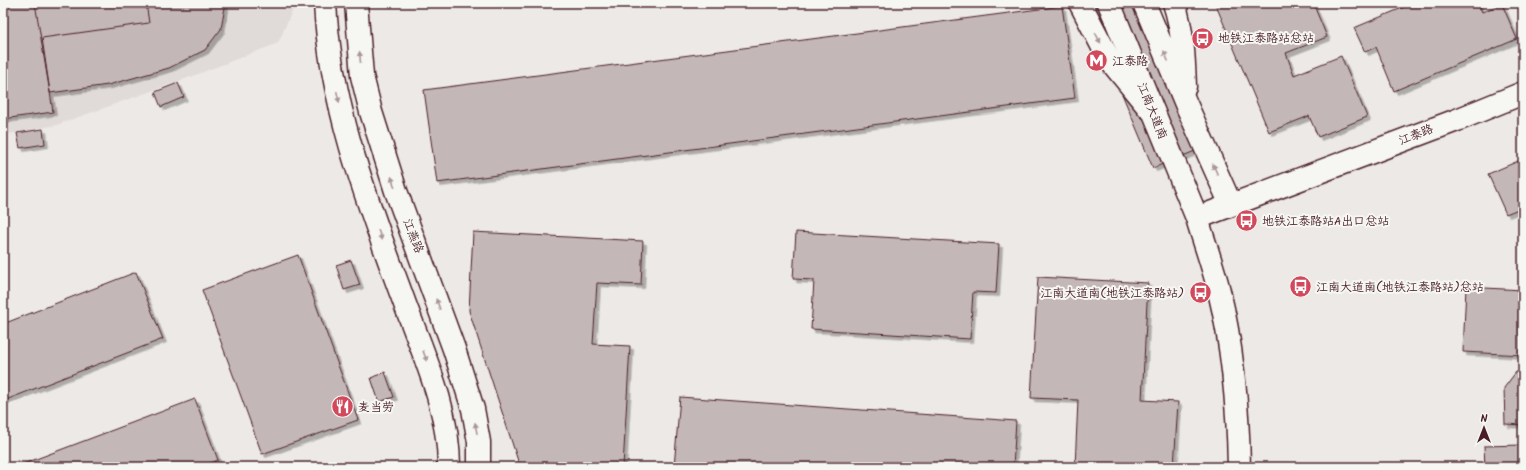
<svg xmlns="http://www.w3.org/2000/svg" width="1526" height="470" font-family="Kalam,'LXGW WenKai TC',sans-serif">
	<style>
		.built { fill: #e0dad8 }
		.building { fill: #c4b7b7; stroke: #4a1f2b; filter: url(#shadow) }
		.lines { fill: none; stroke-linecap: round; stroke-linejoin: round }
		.minor-casing { stroke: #4a1f2b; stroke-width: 25 }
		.major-casing { stroke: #4a1f2b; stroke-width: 25 }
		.minor { stroke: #f6f6f2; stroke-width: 22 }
		.major { stroke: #f6f6f2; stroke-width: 22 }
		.oneway { fill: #a99598 }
		.labels { text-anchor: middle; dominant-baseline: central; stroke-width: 4; stroke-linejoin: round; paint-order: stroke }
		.poi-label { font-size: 12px; fill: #4a1f2b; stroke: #f6f6f2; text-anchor: start }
		.street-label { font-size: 12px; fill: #4a1f2b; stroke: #f6f6f2 }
	</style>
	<defs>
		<filter id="shadow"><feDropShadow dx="3.5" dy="3.5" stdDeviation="0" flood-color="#0004"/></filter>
	</defs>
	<rect width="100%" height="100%" fill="#ece9e6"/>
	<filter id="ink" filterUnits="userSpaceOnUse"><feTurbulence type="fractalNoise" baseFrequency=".025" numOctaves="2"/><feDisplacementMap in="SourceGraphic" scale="8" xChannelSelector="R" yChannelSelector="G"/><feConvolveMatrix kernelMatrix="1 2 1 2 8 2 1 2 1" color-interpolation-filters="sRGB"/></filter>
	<g filter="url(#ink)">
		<!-- built -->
		<path class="built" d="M 3,3 L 292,3 L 293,9 L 278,43 L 185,79 L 56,125 L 3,135 Z
			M 378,3 L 452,3 L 379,7 Z"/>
		<!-- building -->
		<path class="building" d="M 3,3 L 146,3 L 149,23 L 42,38 L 53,112 L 3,119 Z
			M 35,3 L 224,3 L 225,7 L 221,29 L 205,50 L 169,68 L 108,85 L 50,93 Z
			M 1084,3 L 1150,3 L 1210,145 L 1153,168 Z
			M 1215,3 L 1313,3 L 1327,37 L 1286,53 L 1294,75 L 1341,56 L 1367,117 L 1318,137 L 1309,116 L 1269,132 Z
			M 1414,3 L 1478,3 L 1482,12 L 1502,4 L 1517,39 L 1394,91 L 1376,47 L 1365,52 L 1354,28 Z
			M 1062,6 L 1075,98 L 437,183 L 424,90 Z
			M 178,83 L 184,97 L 161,107 L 155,92 Z
			M 43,129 L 45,144 L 20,148 L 17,133 Z
			M 1523,159 L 1523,207 L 1506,214 L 1488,174 Z
			M 473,232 L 643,241 L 641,285 L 597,283 L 593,344 L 630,346 L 623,467 L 520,467 L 469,311 Z
			M 796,232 L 999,244 L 996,293 L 973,292 L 970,339 L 811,329 L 814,280 L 793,279 Z
			M 298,255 L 358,420 L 262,454 L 202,290 Z
			M 351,260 L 360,285 L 344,290 L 336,265 Z
			M 136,272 L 163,339 L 3,401 L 3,324 Z
			M 1038,277 L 1148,283 L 1142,400 L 1178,402 L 1174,467 L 1075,467 L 1078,400 L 1031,398 Z
			M 1466,287 L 1523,290 L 1523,355 L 1463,352 Z
			M 385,372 L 394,397 L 379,402 L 371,378 Z
			M 1516,372 L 1523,372 L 1523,425 L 1505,424 L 1504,388 Z
			M 680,397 L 1016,421 L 1013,467 L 674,467 Z
			M 195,399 L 218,460 L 200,467 L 15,467 Z
			M 1523,445 L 1523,467 L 1485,467 L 1484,446 Z"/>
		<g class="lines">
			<defs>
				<path id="minor" d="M 1080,3 L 1109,59 L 1149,108
					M 1144,3 L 1186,104 L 1231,205
					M 1174,3 C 1183,30 1184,59 1185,87
					M 1239,467 C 1238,408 1233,348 1219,291 C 1213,266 1204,242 1197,218 L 1457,120 L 1523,93"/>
				<path id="major" d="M 325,3 C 330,104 367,201 402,296 C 422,352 449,406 449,467
					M 356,3 L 362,76 L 371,112 L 396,191 L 454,349 L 473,409 L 479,442 L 479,467
					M 1109,3 L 1197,218"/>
			</defs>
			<!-- minor casing -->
			<use href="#minor" class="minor-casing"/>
			<!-- major casing -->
			<use href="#major" class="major-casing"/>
			<!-- minor -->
			<use href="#minor" class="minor"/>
			<!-- major -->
			<use href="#major" class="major"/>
		</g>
		<!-- one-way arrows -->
		<defs><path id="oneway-solid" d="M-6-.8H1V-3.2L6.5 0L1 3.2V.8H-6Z"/></defs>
		<g class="oneway">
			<use href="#oneway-solid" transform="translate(1098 38) rotate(62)"/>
			<use href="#oneway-solid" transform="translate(1166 56) rotate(-113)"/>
			<use href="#oneway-solid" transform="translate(360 57) rotate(-95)"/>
			<use href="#oneway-solid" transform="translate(338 97) rotate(77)"/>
			<use href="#oneway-solid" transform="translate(1215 169) rotate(-114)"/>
			<use href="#oneway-solid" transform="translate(393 182) rotate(-107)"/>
			<use href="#oneway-solid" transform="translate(380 235) rotate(70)"/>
			<use href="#oneway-solid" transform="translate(438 304) rotate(-110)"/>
			<use href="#oneway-solid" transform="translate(425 356) rotate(69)"/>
			<use href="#oneway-solid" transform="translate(476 428) rotate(-100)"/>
		</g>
	</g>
	<!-- icons -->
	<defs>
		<symbol id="bus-disc" viewBox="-11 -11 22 22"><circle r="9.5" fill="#d1495b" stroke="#f6f6f2"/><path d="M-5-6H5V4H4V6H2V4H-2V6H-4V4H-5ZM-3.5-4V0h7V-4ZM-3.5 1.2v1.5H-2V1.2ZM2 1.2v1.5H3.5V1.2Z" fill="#fff"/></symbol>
		<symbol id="metro-disc" viewBox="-11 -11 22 22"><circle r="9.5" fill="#d1495b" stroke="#f6f6f2"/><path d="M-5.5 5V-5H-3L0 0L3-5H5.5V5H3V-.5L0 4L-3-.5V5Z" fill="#fff"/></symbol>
		<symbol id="restaurant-disc" viewBox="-11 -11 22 22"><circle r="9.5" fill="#d1495b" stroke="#f6f6f2"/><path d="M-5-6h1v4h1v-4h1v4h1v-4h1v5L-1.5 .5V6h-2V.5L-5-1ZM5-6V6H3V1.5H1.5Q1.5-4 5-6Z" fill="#fff"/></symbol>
	</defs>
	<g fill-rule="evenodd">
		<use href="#bus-disc" x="1190" y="26" width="25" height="25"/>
		<use href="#metro-disc" x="1084" y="48" width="25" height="25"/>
		<use href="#bus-disc" x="1234" y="208" width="25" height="25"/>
		<use href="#bus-disc" x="1288" y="274" width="25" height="25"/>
		<use href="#bus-disc" x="1188" y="280" width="25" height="25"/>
		<use href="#restaurant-disc" x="330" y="394" width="25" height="25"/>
	</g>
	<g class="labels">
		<!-- poi labels -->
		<g class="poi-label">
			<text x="1218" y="38">地铁江泰路站总站</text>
			<text x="1112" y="61">江泰路</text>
			<text x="1262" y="221">地铁江泰路站A出口总站</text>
			<text x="1316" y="287">江南大道南(地铁江泰路站)总站</text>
			<text x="1184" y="293" text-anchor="end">江南大道南(地铁江泰路站)</text>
			<text x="358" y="407">麦当劳</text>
		</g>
		<!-- street labels -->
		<g class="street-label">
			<text transform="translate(1152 111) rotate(68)">江南大道南</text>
			<text transform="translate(1416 135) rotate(-21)">江泰路</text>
			<text transform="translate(413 236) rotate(69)">江燕路</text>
		</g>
	</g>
	<!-- margin -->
	<rect width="1526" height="470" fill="none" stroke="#f6f6f2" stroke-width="16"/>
	<rect x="8" y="8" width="1510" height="454" fill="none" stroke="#4a1f2b" stroke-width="1.5" filter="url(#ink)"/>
	<!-- north arrow -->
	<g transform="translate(1484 428)" stroke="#f6f6f2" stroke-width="3" paint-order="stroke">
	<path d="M0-3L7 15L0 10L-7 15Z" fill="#4a1f2b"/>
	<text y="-6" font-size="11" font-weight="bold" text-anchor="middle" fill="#4a1f2b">N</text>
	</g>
</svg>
